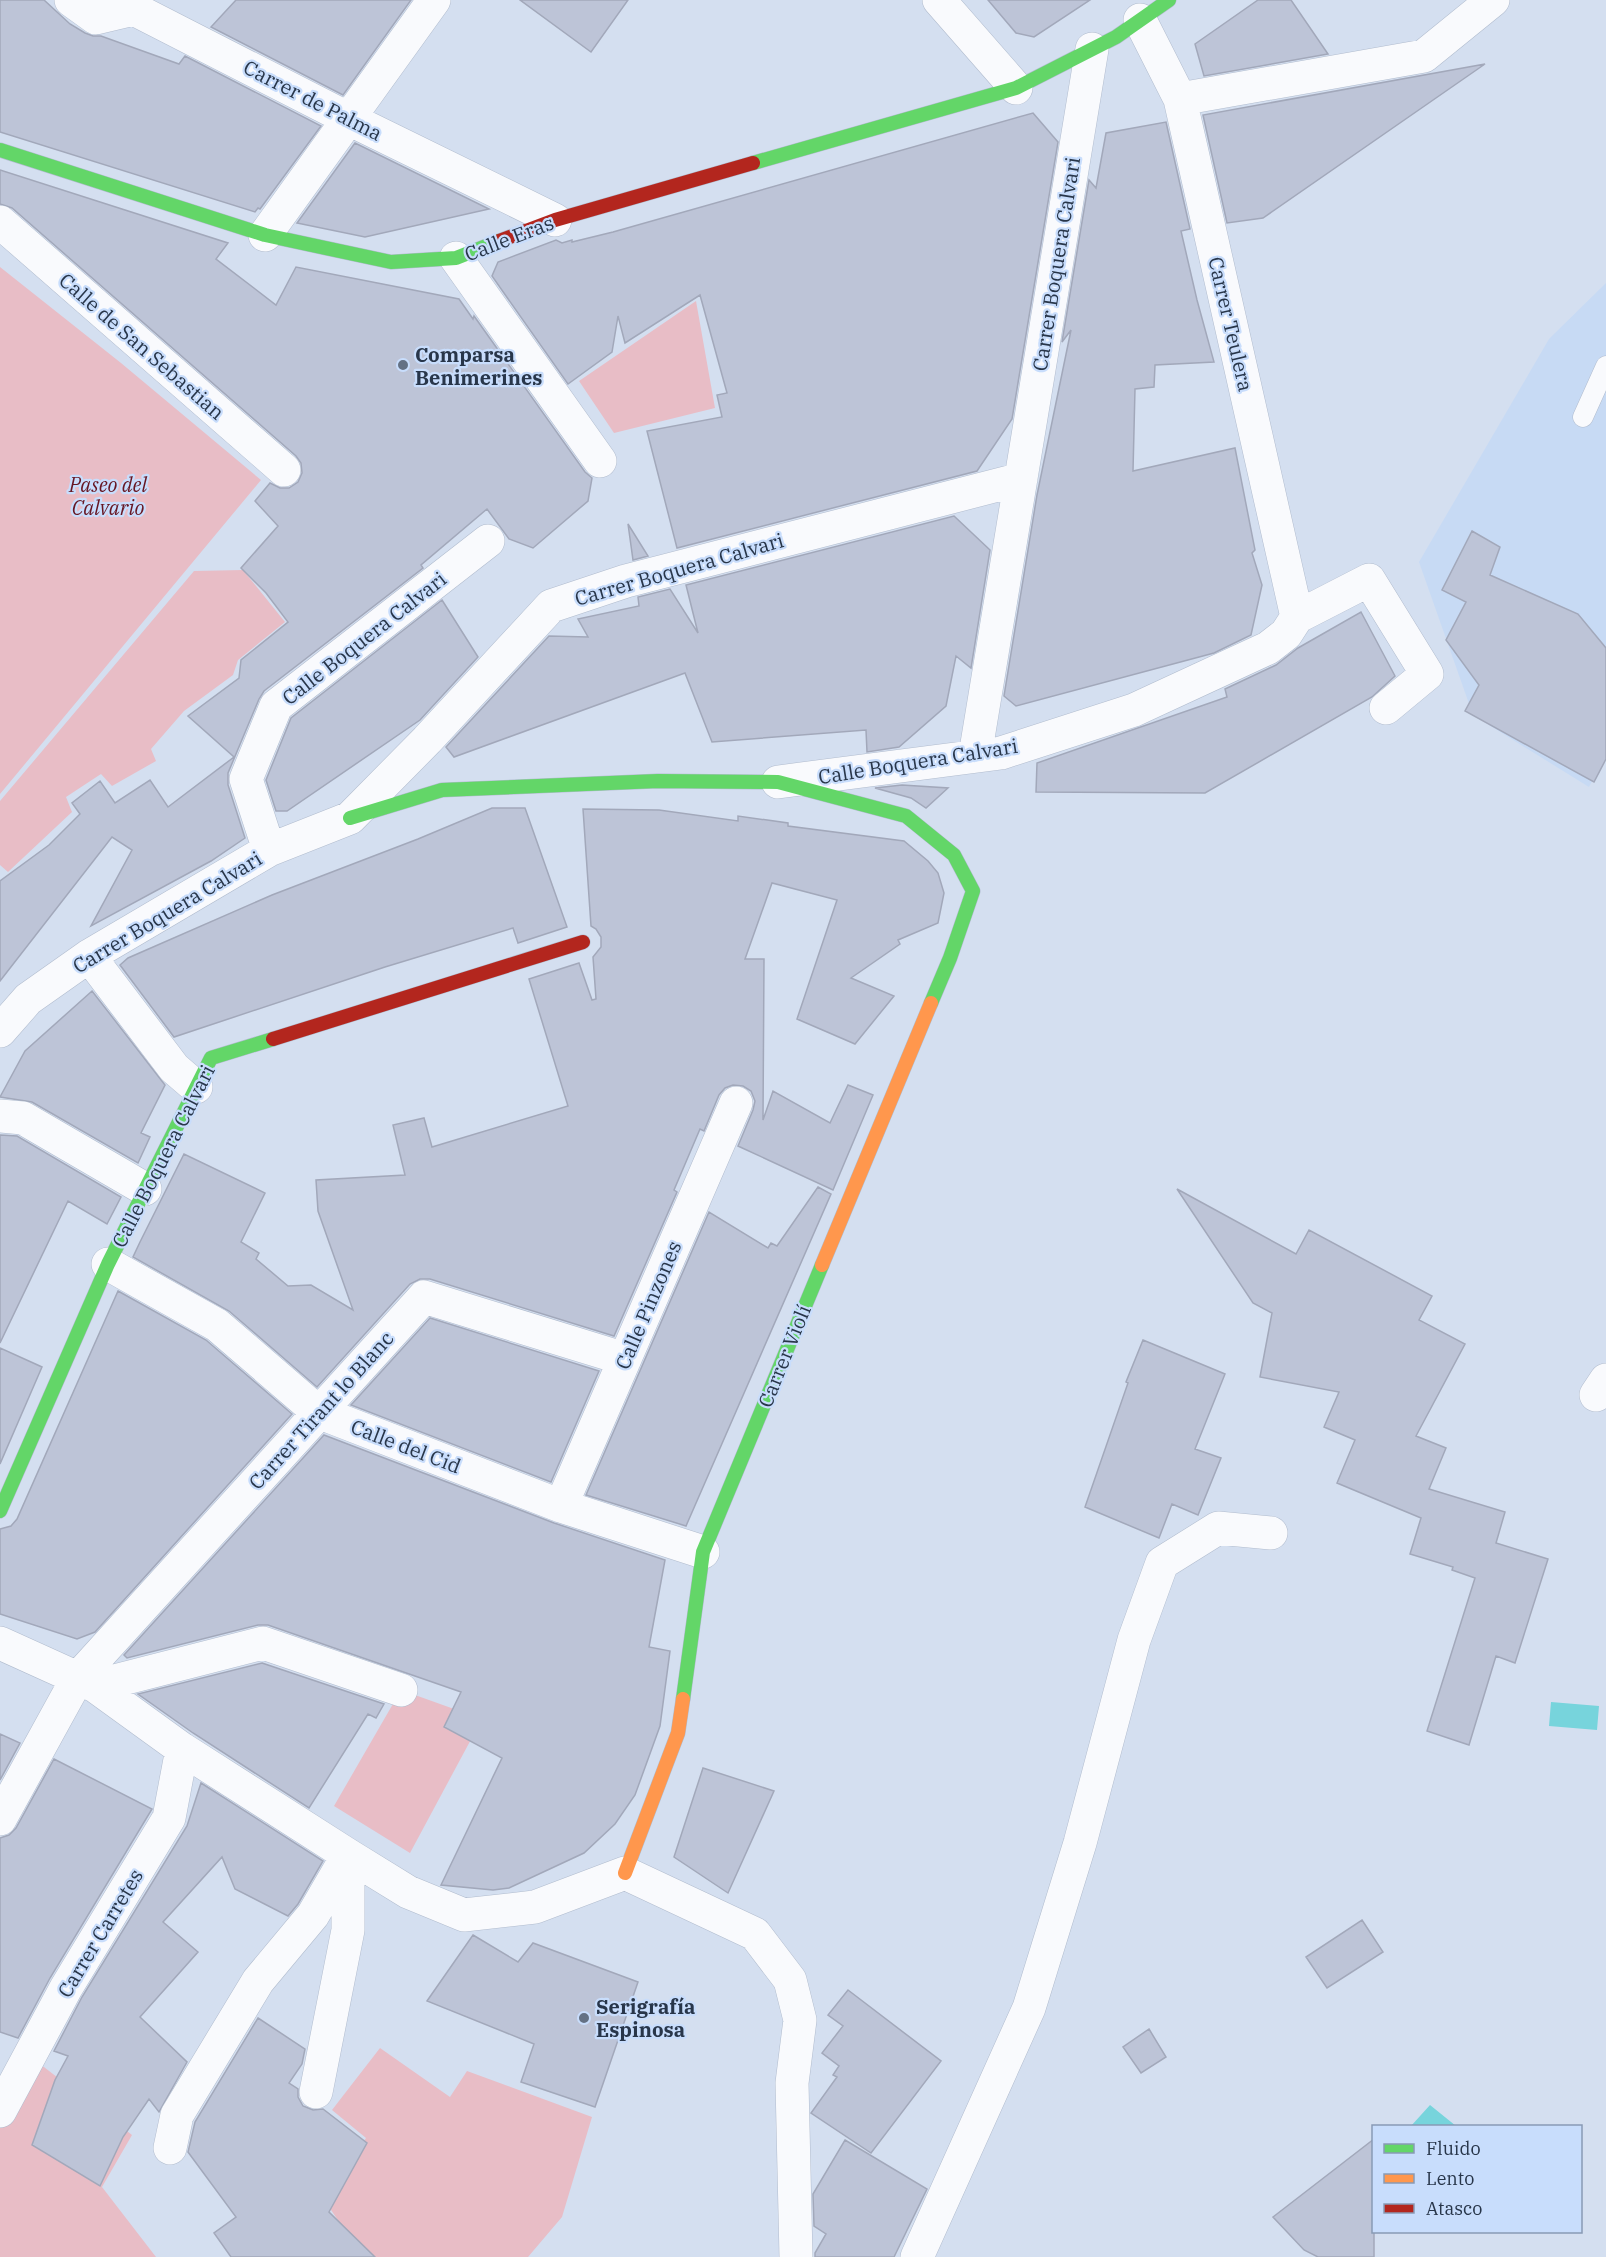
<svg xmlns="http://www.w3.org/2000/svg" width="1606" height="2257" font-family="'IBM Plex Serif',serif">
	<style>
		.built { fill: #c7daf4 }
		.green { fill: #e8bdc6 }
		.water { fill: #77d4dc }
		.building { fill: #bdc4d7; stroke: #a2a8ba; stroke-width: 1.5 }
		.lines { fill: none; stroke-linecap: round; stroke-linejoin: round }
		.lane-casing { stroke: #b1bcce; stroke-width: 21 }
		.street-casing { stroke: #b1bcce; stroke-width: 34 }
		.fast-casing { stroke: #b1bcce; stroke-width: 15 }
		.slow-casing { stroke: #b1bcce; stroke-width: 15 }
		.jam-casing { stroke: #b1bcce; stroke-width: 15 }
		.lane { stroke: #f9fafd; stroke-width: 20 }
		.street { stroke: #f9fafd; stroke-width: 33 }
		.fast { stroke: #63d668; stroke-width: 14 }
		.slow { stroke: #ff974d; stroke-width: 14 }
		.jam { stroke: #b3261e; stroke-width: 14 }
		.poi-dot { fill: #647184; stroke: #c8ddfc; stroke-width: 2 }
		.labels { text-anchor: middle; dominant-baseline: central; stroke-width: 4.5; stroke-linejoin: round; paint-order: stroke }
		.street-label { font-size: 20px; fill: #28364a; stroke: #c8ddfc }
		.poi-label { font-size: 20px; font-weight: bold; fill: #28364a; stroke: #c8ddfc; text-anchor: start }
		.park-label { font-size: 20px; font-style: italic; fill: #671622; stroke: #c8ddfc }
	</style>
	<rect width="100%" height="100%" fill="#d4dff0"/>
	<!-- built -->
	<path class="built" d="M 1606,283 L 1606,754 L 1589,787 L 1473,715 L 1419,562 L 1549,339 Z"/>
	<!-- green -->
	<path class="green" d="M 0,267 L 121,363 L 261,480 L 0,794 Z
		M 696,301 L 715,408 L 614,433 L 579,381 Z
		M 243,570 L 285,622 L 238,660 L 233,675 L 184,711 L 151,749 L 156,761 L 112,786 L 101,774 L 66,797 L 72,812 L 8,872 L 0,865 L 0,801 L 194,571 Z
		M 401,1690 L 482,1719 L 410,1853 L 334,1806 Z
		M 18,2047 L 132,2135 L 102,2187 L 156,2257 L 0,2257 L 0,2076 Z
		M 380,2048 L 450,2097 L 467,2071 L 592,2117 L 562,2217 L 528,2257 L 347,2257 L 356,2247 L 325,2201 L 366,2138 L 332,2110 Z"/>
	<!-- water -->
	<path class="water" d="M 1551,1702 L 1599,1706 L 1597,1730 L 1549,1726 Z
		M 1430,2105 L 1456,2126 L 1411,2126 Z"/>
	<!-- building -->
	<path class="building" d="M 0,0 L 44,0 L 70,24 L 85,33 L 93,36 L 101,36 L 179,64 L 185,56 L 321,126 L 260,209 L 258,208 L 255,212 L 0,132 Z
		M 236,0 L 411,0 L 343,95 L 211,27 Z
		M 520,0 L 628,0 L 591,52 Z
		M 988,0 L 1090,0 L 1034,37 L 1016,33 Z
		M 1258,0 L 1291,0 L 1328,54 L 1204,76 L 1195,44 Z
		M 1485,64 L 1263,218 L 1227,223 L 1203,115 Z
		M 1033,113 L 1058,142 L 1012,419 L 977,471 L 677,548 L 647,431 L 722,417 L 717,395 L 727,393 L 700,295 L 625,343 L 618,316 L 612,352 L 568,384 L 492,276 L 498,262 L 556,240 L 562,243 L 572,240 L 572,242 L 613,232 Z
		M 1166,122 L 1190,229 L 1181,231 L 1197,300 L 1214,362 L 1155,365 L 1154,387 L 1135,389 L 1133,471 L 1235,448 L 1255,550 L 1252,553 L 1262,585 L 1251,635 L 1214,653 L 1016,706 L 1004,696 L 1037,495 L 1071,330 L 1062,342 L 1089,180 L 1096,188 L 1106,133 Z
		M 355,143 L 489,209 L 365,237 L 297,223 Z
		M 0,170 L 228,243 L 216,259 L 276,305 L 296,267 L 459,299 L 473,319 L 474,316 L 585,472 L 592,478 L 588,501 L 533,548 L 509,539 L 487,509 L 421,565 L 423,568 L 264,691 L 259,699 L 228,773 L 228,785 L 245,838 L 211,861 L 91,926 L 132,850 L 112,837 L 0,981 L 0,881 L 49,845 L 80,814 L 72,803 L 100,781 L 115,803 L 150,780 L 168,807 L 234,757 L 188,716 L 239,678 L 241,660 L 288,622 L 266,593 L 241,568 L 278,526 L 255,501 L 270,483 L 280,488 L 289,488 L 298,482 L 302,473 L 301,463 L 296,456 L 12,208 L 0,204 Z
		M 954,516 L 990,550 L 971,668 L 956,656 L 946,706 L 899,747 L 867,752 L 866,730 L 712,742 L 685,673 L 454,757 L 446,747 L 549,636 L 588,637 L 578,619 L 639,606 L 638,597 L 670,589 L 698,633 L 686,585 Z
		M 628,524 L 648,556 L 633,560 Z
		M 1472,531 L 1500,547 L 1490,575 L 1578,614 L 1606,648 L 1606,759 L 1594,782 L 1465,711 L 1479,685 L 1446,640 L 1466,602 L 1442,590 Z
		M 442,600 L 478,657 L 420,720 L 287,811 L 276,811 L 266,780 L 291,718 Z
		M 1361,612 L 1395,676 L 1372,697 L 1205,793 L 1036,792 L 1037,763 L 1227,697 L 1225,689 L 1276,665 L 1298,648 Z
		M 902,785 L 948,788 L 926,808 L 911,798 L 875,788 Z
		M 492,808 L 525,808 L 567,927 L 518,943 L 513,928 L 385,967 L 174,1037 L 120,965 L 128,958 L 272,895 L 418,839 Z
		M 583,809 L 659,810 L 738,821 L 738,816 L 788,823 L 788,826 L 904,841 L 928,861 L 938,873 L 944,893 L 938,923 L 898,940 L 900,944 L 851,978 L 894,996 L 855,1044 L 797,1019 L 837,900 L 772,883 L 745,959 L 764,959 L 763,1120 L 773,1091 L 830,1123 L 848,1085 L 873,1095 L 833,1190 L 738,1146 L 753,1110 L 755,1101 L 751,1091 L 743,1086 L 733,1085 L 725,1088 L 719,1095 L 704,1131 L 700,1129 L 674,1190 L 677,1192 L 614,1336 L 430,1279 L 420,1279 L 410,1284 L 317,1387 L 229,1311 L 133,1257 L 140,1242 L 184,1154 L 265,1193 L 241,1242 L 259,1253 L 256,1259 L 288,1286 L 311,1285 L 353,1310 L 318,1211 L 316,1180 L 405,1175 L 393,1125 L 424,1118 L 432,1147 L 568,1106 L 529,979 L 579,963 L 592,1000 L 596,999 L 593,957 L 601,947 L 601,937 L 596,929 L 591,926 Z
		M 92,991 L 165,1085 L 141,1133 L 150,1137 L 138,1163 L 32,1102 L 0,1097 L 25,1051 Z
		M 0,1135 L 17,1136 L 121,1197 L 107,1224 L 68,1201 L 0,1343 Z
		M 818,1187 L 831,1194 L 686,1526 L 586,1495 L 709,1212 L 768,1248 L 771,1243 L 777,1246 Z
		M 1177,1189 L 1296,1254 L 1309,1230 L 1432,1296 L 1419,1320 L 1465,1344 L 1416,1436 L 1446,1448 L 1429,1489 L 1505,1512 L 1496,1543 L 1548,1559 L 1515,1663 L 1496,1656 L 1469,1745 L 1427,1731 L 1475,1578 L 1452,1570 L 1453,1567 L 1410,1554 L 1421,1518 L 1337,1483 L 1355,1440 L 1324,1427 L 1339,1392 L 1260,1377 L 1272,1313 L 1253,1303 Z
		M 118,1291 L 206,1340 L 292,1414 L 95,1632 L 77,1639 L 0,1614 L 0,1529 L 11,1526 L 17,1519 Z
		M 430,1318 L 599,1371 L 551,1482 L 351,1405 Z
		M 1143,1340 L 1225,1374 L 1195,1449 L 1221,1458 L 1198,1515 L 1172,1504 L 1159,1538 L 1085,1507 L 1128,1383 L 1126,1382 Z
		M 0,1348 L 42,1367 L 0,1464 Z
		M 324,1435 L 554,1523 L 665,1560 L 649,1647 L 670,1651 L 660,1726 L 635,1795 L 615,1824 L 584,1853 L 509,1888 L 493,1890 L 441,1885 L 502,1758 L 444,1727 L 461,1692 L 268,1625 L 258,1625 L 127,1658 L 124,1655 Z
		M 262,1663 L 384,1704 L 376,1718 L 368,1714 L 309,1808 L 193,1733 L 138,1694 Z
		M 0,1734 L 20,1743 L 0,1780 Z
		M 54,1759 L 152,1809 L 50,1978 L 18,2038 L 0,2032 L 0,1838 L 9,1835 L 16,1828 Z
		M 703,1768 L 774,1791 L 728,1893 L 674,1857 Z
		M 201,1783 L 323,1861 L 298,1904 L 288,1916 L 235,1889 L 222,1857 L 163,1922 L 198,1952 L 140,2017 L 187,2062 L 159,2112 L 149,2099 L 123,2137 L 100,2186 L 32,2145 L 55,2080 L 68,2056 L 54,2051 L 82,1997 L 187,1826 Z
		M 1362,1920 L 1383,1952 L 1327,1988 L 1306,1957 Z
		M 473,1935 L 518,1962 L 533,1943 L 638,1982 L 595,2107 L 521,2082 L 534,2044 L 427,2001 Z
		M 848,1990 L 941,2061 L 871,2153 L 811,2113 L 837,2077 L 833,2075 L 839,2066 L 822,2053 L 843,2026 L 828,2015 Z
		M 258,2018 L 305,2049 L 302,2064 L 289,2083 L 298,2089 L 298,2097 L 303,2106 L 313,2110 L 323,2109 L 367,2143 L 329,2212 L 375,2257 L 231,2257 L 214,2233 L 236,2217 L 188,2152 L 195,2122 Z
		M 1149,2029 L 1166,2057 L 1141,2073 L 1123,2047 Z
		M 1374,2139 L 1374,2257 L 1318,2257 L 1304,2250 L 1273,2217 Z
		M 845,2140 L 927,2189 L 894,2257 L 815,2257 L 815,2253 L 826,2234 L 814,2226 L 813,2194 Z"/>
	<g class="lines">
		<defs>
			<path id="lane" d="M 1583,417 L 1606,366"/>
			<path id="street" d="M 71,0 L 96,18 L 134,9 L 349,119 L 555,220
				M 939,0 L 1016,88
				M 1180,99 L 1424,56 L 1493,0
				M 0,222 L 284,470
				M 265,235 L 434,0
				M 456,258 L 600,461
				M 1297,617 L 1369,580 L 1427,674 L 1386,708
				M 975,756 L 1092,49
				M 778,782 L 1001,753 L 1134,710 L 1268,648 L 1286,634 L 1297,617 L 1180,99 L 1140,20
				M 269,850 L 246,779 L 276,706 L 488,541
				M 89,956 L 174,1068 L 196,1087
				M 0,1031 L 28,999 L 89,956 L 269,850 L 350,818 L 427,740 L 551,606 L 626,581 L 1021,479
				M 0,1116 L 23,1118 L 145,1189
				M 108,1264 L 217,1325 L 318,1412 L 561,1506 L 703,1552
				M 1596,1395 L 1606,1380
				M 561,1506 L 736,1103
				M 0,1643 L 95,1686 L 182,1749 L 348,1855 L 408,1892 L 464,1915 L 535,1907 L 625,1873 L 755,1934 L 790,1980 L 800,2020 L 792,2083 L 796,2257
				M 95,1686 L 263,1643 L 401,1690
				M 0,1819 L 77,1679 L 424,1297 L 625,1359
				M 316,2092 L 348,1930 L 348,1857
				M 0,2111 L 66,1988 L 169,1818 L 182,1749
				M 170,2148 L 177,2115 L 258,1981 L 313,1915 L 348,1855
				M 917,2257 L 1029,2008 L 1080,1843 L 1134,1640 L 1162,1563 L 1218,1528 L 1271,1533"/>
			<path id="fast" d="M 0,150 L 265,235 L 391,262 L 456,258 L 499,241
				M 753,163 L 1016,88 L 1116,37 L 1169,0
				M 350,818 L 442,790 L 658,781 L 778,782 L 906,816 L 954,855 L 973,891 L 950,958 L 931,1003
				M 0,1511 L 108,1264 L 211,1058 L 273,1039
				M 683,1699 L 703,1552 L 822,1265"/>
			<path id="slow" d="M 822,1265 L 931,1003
				M 625,1873 L 678,1733 L 683,1699"/>
			<path id="jam" d="M 499,241 L 555,220 L 753,163
				M 273,1039 L 583,942"/>
		</defs>
		<!-- lane casing -->
		<use href="#lane" class="lane-casing"/>
		<!-- street casing -->
		<use href="#street" class="street-casing"/>
		<!-- fast casing -->
		<use href="#fast" class="fast-casing"/>
		<!-- slow casing -->
		<use href="#slow" class="slow-casing"/>
		<!-- jam casing -->
		<use href="#jam" class="jam-casing"/>
		<!-- lane -->
		<use href="#lane" class="lane"/>
		<!-- street -->
		<use href="#street" class="street"/>
		<!-- fast -->
		<use href="#fast" class="fast"/>
		<!-- slow -->
		<use href="#slow" class="slow"/>
		<!-- jam -->
		<use href="#jam" class="jam"/>
	</g>
	<!-- markers -->
	<g class="poi-dot">
		<circle cx="403" cy="365" r="6"/>
		<circle cx="584" cy="2018" r="6"/>
	</g>
	<g class="labels">
		<!-- street labels -->
		<g class="street-label">
			<text transform="translate(313 100) rotate(27)">Carrer de Palma</text>
			<text transform="translate(509 238) rotate(-21)">Calle Eras</text>
			<text transform="translate(1056 264) rotate(-81)">Carrer Boquera Calvari</text>
			<text transform="translate(1231 324) rotate(77)">Carrer Teulera</text>
			<text transform="translate(142 346) rotate(41)">Calle de San Sebastian</text>
			<text transform="translate(679 569) rotate(-16)">Carrer Boquera Calvari</text>
			<text transform="translate(364 638) rotate(-38)">Calle Boquera Calvari</text>
			<text transform="translate(918 761) rotate(-9)">Calle Boquera Calvari</text>
			<text transform="translate(167 912) rotate(-31)">Carrer Boquera Calvari</text>
			<text transform="translate(163 1156) rotate(-63)">Calle Boquera Calvari</text>
			<text transform="translate(648 1305) rotate(-67)">Calle Pinzones</text>
			<text transform="translate(784 1356) rotate(-68)">Carrer Violí</text>
			<text transform="translate(321 1410) rotate(-48)">Carrer Tirant lo Blanc</text>
			<text transform="translate(406 1446) rotate(21)">Calle del Cid</text>
			<text transform="translate(100 1933) rotate(-59)">Carrer Carretes</text>
		</g>
		<!-- poi labels -->
		<g class="poi-label">
			<text x="415" y="354">Comparsa<tspan x="415" dy="23">Benimerines</tspan></text>
			<text x="596" y="2006">Serigrafía<tspan x="596" dy="23">Espinosa</tspan></text>
		</g>
		<!-- park labels -->
		<g class="park-label">
			<text x="108" y="484">Paseo del<tspan x="108" dy="23">Calvario</tspan></text>
		</g>
	</g>
	<!-- legend -->
	<rect x="1372" y="2125" width="210" height="108" fill="#c8ddfc" stroke="#889ab5" stroke-width="1.5"/>
	<rect x="1384" y="2144" width="30" height="9" fill="#63d668" stroke="#889ab5" stroke-width="1.5"/>
	<text x="1426" y="2155" font-size="18" fill="#28364a">Fluido</text>
	<rect x="1384" y="2174" width="30" height="9" fill="#ff974d" stroke="#889ab5" stroke-width="1.5"/>
	<text x="1426" y="2185" font-size="18" fill="#28364a">Lento</text>
	<rect x="1384" y="2204" width="30" height="9" fill="#b3261e" stroke="#889ab5" stroke-width="1.5"/>
	<text x="1426" y="2215" font-size="18" fill="#28364a">Atasco</text>
</svg>
